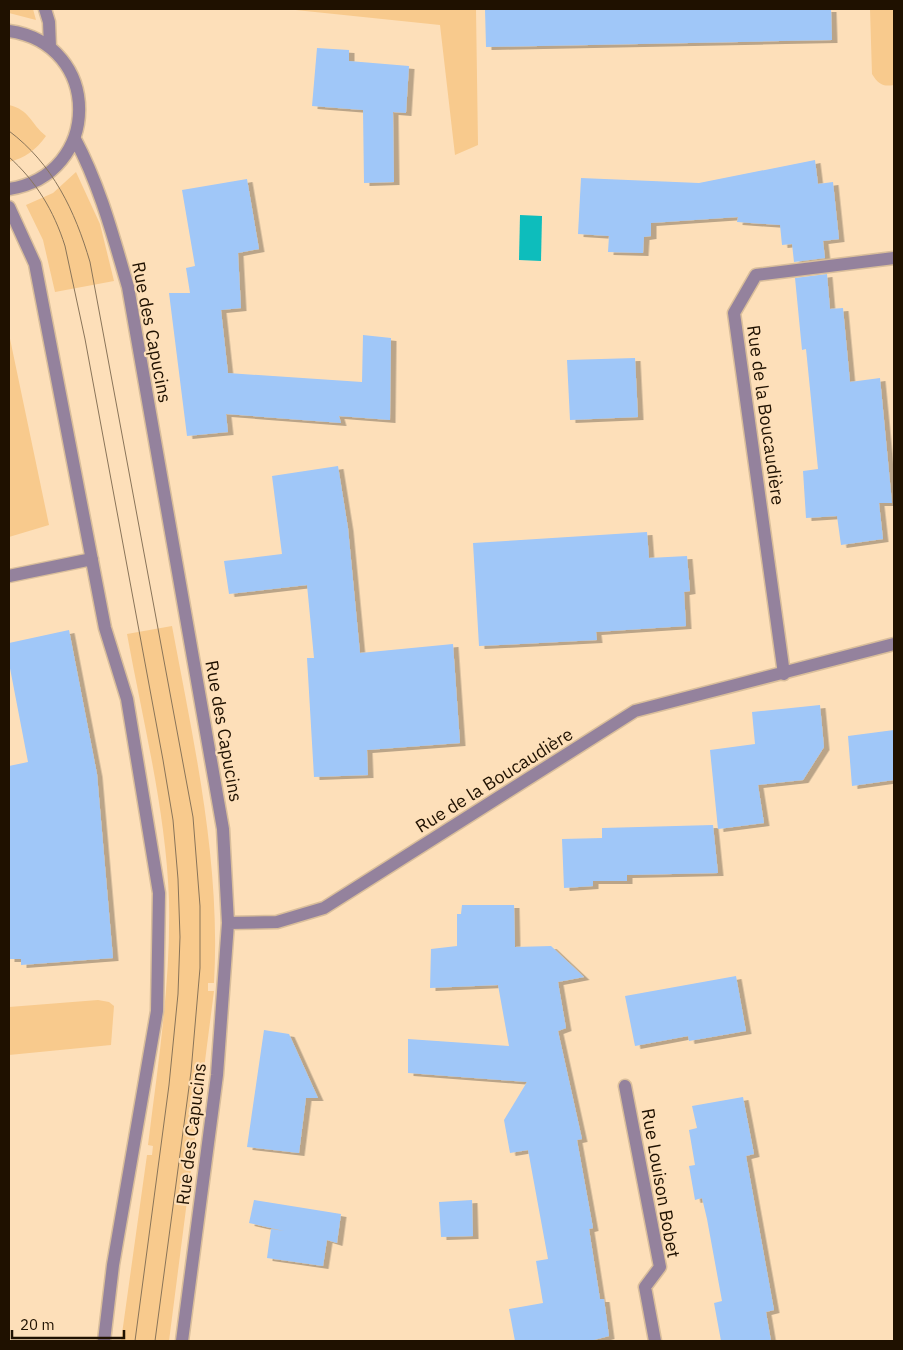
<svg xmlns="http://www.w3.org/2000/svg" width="903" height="1350" font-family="'IBM Plex Sans',sans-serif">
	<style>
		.green { fill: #f8ca8d }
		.water { fill: #0dbdbc }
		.building { fill: #a0c7f8; filter: url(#shadow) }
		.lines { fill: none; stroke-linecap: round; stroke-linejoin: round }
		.street-casing { stroke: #d9be9b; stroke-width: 15 }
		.street { stroke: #94829d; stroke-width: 12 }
		.tram { stroke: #897459; stroke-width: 1 }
		.labels { text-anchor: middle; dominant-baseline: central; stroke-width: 4.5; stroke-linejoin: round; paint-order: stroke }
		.street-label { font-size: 18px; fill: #1f1100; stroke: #fddfb9 }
	</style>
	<defs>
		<filter id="shadow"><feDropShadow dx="5.5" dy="3" stdDeviation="0" flood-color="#0004"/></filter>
	</defs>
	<rect width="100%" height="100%" fill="#fddfb9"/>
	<!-- green -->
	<path class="green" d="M 9,9 L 33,9 L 36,20 L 9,13 Z
		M 286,9 L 476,9 L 478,145 L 455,155 L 440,25 Z
		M 870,9 L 894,9 L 894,85 C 883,87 878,84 872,74 Z
		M 9,105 C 30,110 30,123 46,136 C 36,150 25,158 9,162 Z
		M 76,172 L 100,224 L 114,281 L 55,292 L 43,240 L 26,205 L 53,193 Z
		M 9,334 L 49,525 L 9,537 Z
		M 172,626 C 194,744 221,862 214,983 L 208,983 L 208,991 L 214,991 L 169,1341 L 121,1341 L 147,1155 L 152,1155 L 153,1146 L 148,1145 C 158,1064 171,982 169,900 C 166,811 143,722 127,634 Z
		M 98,1000 L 109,1002 L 114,1006 L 111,1045 L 9,1055 L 9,1007 Z"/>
	<!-- water -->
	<path class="water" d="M 520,215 L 542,216 L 541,261 L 519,260 Z"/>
	<!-- building -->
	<path class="building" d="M 485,9 L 831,9 L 832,40 L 486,47 Z
		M 317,48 L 349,50 L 349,61 L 409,66 L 406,113 L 393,112 L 394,182 L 364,183 L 363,110 L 312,106 Z
		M 815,160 L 818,184 L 833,182 L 839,239 L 823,241 L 825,258 L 794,262 L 792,244 L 782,245 L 780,225 L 737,222 L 738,217 L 651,223 L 651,236 L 644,237 L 643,253 L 608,252 L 609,236 L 578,234 L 581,178 L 699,183 Z
		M 247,179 L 259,249 L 238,253 L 241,308 L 221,310 L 228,373 L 362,382 L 363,335 L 391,338 L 390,420 L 339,416 L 341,423 L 226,414 L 228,432 L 187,436 L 169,293 L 190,293 L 186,268 L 195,266 L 182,190 Z
		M 827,274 L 830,309 L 843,308 L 850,382 L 880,378 L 892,503 L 879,503 L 883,539 L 841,545 L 837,516 L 806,518 L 803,471 L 818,469 L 806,349 L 802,350 L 795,278 Z
		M 635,358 L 638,417 L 570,420 L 567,360 Z
		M 338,466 L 348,528 L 360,653 L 453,644 L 460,743 L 367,750 L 368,775 L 314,777 L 307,658 L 314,658 L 307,585 L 229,594 L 224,561 L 282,554 L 272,476 Z
		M 647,532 L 649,558 L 687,556 L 690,591 L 684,592 L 686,626 L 596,632 L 597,640 L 479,646 L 473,543 Z
		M 69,630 L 97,774 L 113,958 L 21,965 L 21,959 L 9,959 L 9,766 L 28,762 L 9,663 L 9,643 Z
		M 820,705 L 824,747 L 803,780 L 758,785 L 764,823 L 718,829 L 710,750 L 755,744 L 752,712 Z
		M 894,730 L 894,780 L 852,786 L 848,736 Z
		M 713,825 L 718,873 L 627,875 L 627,881 L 593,881 L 593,886 L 564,888 L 562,839 L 602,838 L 602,828 Z
		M 462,905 L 514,905 L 515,947 L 551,946 L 584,977 L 558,982 L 566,1028 L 558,1031 L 582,1139 L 577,1140 L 593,1228 L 589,1229 L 600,1299 L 604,1299 L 609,1336 L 590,1341 L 515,1341 L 509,1309 L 543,1303 L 536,1261 L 548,1259 L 528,1150 L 510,1153 L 504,1120 L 527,1082 L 408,1073 L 408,1039 L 509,1046 L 498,985 L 430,988 L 431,949 L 457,946 L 457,914 L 461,914 Z
		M 736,976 L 746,1031 L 689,1041 L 688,1036 L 635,1046 L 625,996 Z
		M 264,1030 L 289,1034 L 318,1098 L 306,1098 L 299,1153 L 247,1147 Z
		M 743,1097 L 754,1154 L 746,1156 L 774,1310 L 766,1312 L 771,1341 L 721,1341 L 714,1303 L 722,1301 L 707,1219 L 702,1198 L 695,1200 L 689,1166 L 695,1165 L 689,1130 L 697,1128 L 692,1106 Z
		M 254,1200 L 341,1214 L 337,1243 L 327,1240 L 323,1266 L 267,1258 L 271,1229 L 284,1231 L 249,1223 Z
		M 472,1200 L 473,1236 L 441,1237 L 439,1202 Z"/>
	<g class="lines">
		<defs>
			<path id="street" d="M 45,9 L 49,22 L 50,47
				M 9,31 C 103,44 102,175 9,189
				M 75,139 C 100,186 113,236 128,287 L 223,829 L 228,923 L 217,1075 L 182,1341
				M 9,207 L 35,264 L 105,628 L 127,699 L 159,893 L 157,1011 L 113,1265 L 104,1341
				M 9,576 L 92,559
				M 784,674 L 734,313 L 756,275 L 894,258
				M 228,923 L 277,922 L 324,908 L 635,711 L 894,644
				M 625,1086 L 660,1267 L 645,1287 L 655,1341"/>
		</defs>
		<!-- street casing -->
		<use href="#street" class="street-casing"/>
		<!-- street -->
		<use href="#street" class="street"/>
		<!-- tram -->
		<path class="tram" d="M 9,131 C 53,164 75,211 90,262 L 193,817 L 200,906 L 200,968 L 191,1072 L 155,1341
			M 9,157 C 36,181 54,211 65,246 L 85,339 L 163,760 L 173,820 L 178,879 L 180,937 L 178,994 L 169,1085 L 135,1341"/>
	</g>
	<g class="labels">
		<!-- street labels -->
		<g class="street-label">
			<text transform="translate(152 332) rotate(79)">Rue des Capucins</text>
			<text transform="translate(766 415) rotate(82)">Rue de la Boucaudière</text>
			<text transform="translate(224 731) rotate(80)">Rue des Capucins</text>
			<text transform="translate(494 780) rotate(-32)">Rue de la Boucaudière</text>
			<text transform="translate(191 1134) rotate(-83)">Rue des Capucins</text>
			<text transform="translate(661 1183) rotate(80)">Rue Louison Bobet</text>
		</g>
	</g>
	<!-- border -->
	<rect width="903" height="1350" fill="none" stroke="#1f1100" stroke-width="20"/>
	<!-- scale -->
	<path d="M12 1330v8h112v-8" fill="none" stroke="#1f1100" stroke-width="2.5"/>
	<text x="20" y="1330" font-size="15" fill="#1f1100" stroke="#fddfb9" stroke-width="4" paint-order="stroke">20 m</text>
</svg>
